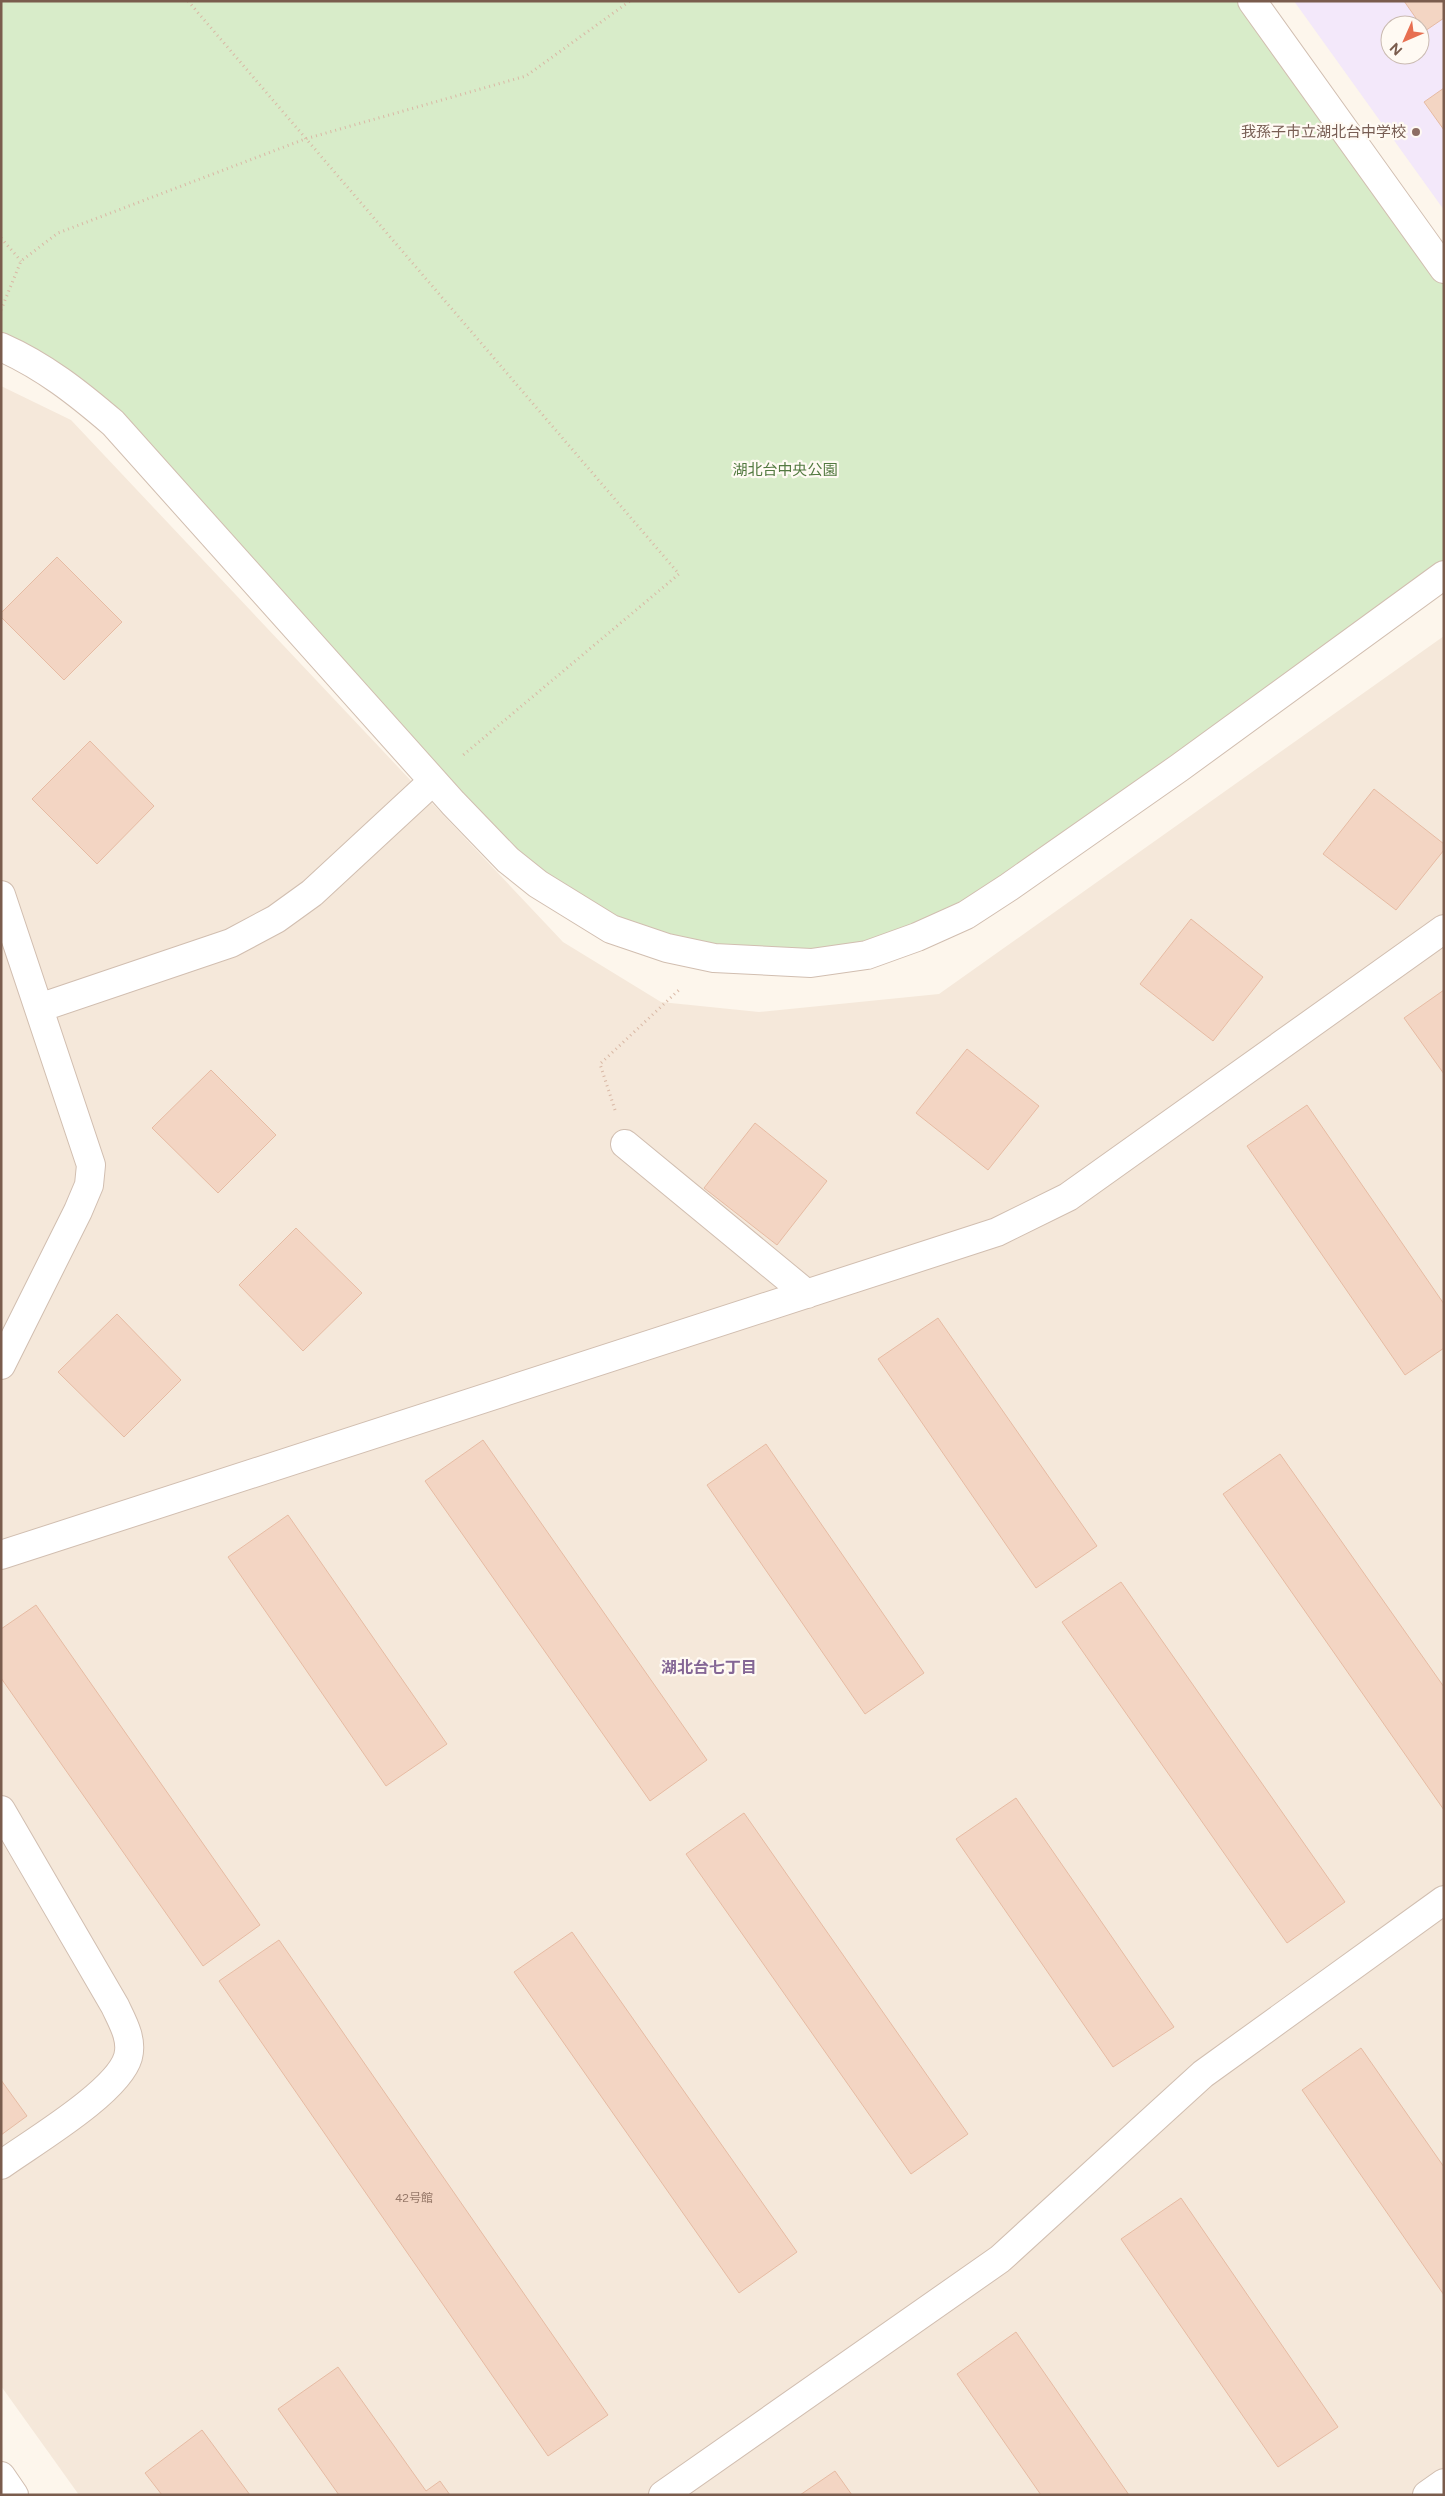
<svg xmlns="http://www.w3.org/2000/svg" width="1445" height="2496" font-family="Figtree,'Noto Sans JP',sans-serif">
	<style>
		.residential { fill: #f5e8da }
		.education { fill: #f3e8fa; fill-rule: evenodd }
		.green { fill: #d8ecc9 }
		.building { fill: #f3d5c3; stroke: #e6bba3 }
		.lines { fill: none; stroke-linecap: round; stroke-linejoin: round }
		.minor-casing { stroke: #d1beb0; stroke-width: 30 }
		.path { stroke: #d9b8a5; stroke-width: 3; stroke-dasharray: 1 4; stroke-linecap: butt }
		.minor { stroke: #fff; stroke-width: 28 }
		.education-dot { fill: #8d6e63; stroke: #fffaf3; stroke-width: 2 }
		.labels { text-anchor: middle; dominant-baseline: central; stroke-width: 4.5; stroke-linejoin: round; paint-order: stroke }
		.number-label { font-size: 12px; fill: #987a6a }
		.education-label { font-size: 15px; fill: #785e54; stroke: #fffaf3; text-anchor: end }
		.park-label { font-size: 15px; fill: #537a41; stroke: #fffaf3 }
		.neighbourhood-label { font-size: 16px; font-weight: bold; fill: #846695; stroke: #fffaf3 }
	</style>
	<rect width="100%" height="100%" fill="#fdf6ec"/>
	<!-- residential -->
	<path class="residential" d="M 1,386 L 71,420 L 563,942 L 661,1002 L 759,1012 L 939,994 L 1444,636 L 1444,2495 L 79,2495 L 1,2386 Z"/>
	<!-- education -->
	<path class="education" d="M 1294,1 L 1444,1 L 1444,210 ZM 1390,25 L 1420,25 L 1420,55 L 1390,55 Z"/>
	<!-- green -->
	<path class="green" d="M 1,1 L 1252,1 L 1444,269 L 1444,575 L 1009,887 L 867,955 L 714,958 L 538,884 L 113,423 L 1,347 Z"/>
	<!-- building -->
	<path class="building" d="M 1404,1 L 1444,1 L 1444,18 L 1425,31 Z
		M 1444,88 L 1444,130 L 1424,102 Z
		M 57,557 L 122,622 L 64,680 L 1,617 L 1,613 Z
		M 90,741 L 154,806 L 97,864 L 32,799 Z
		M 1374,789 L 1444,844 L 1444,850 L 1396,910 L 1323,854 Z
		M 1191,919 L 1263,977 L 1213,1041 L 1140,984 Z
		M 1444,990 L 1444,1074 L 1404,1018 Z
		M 967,1049 L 1039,1106 L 988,1170 L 916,1113 Z
		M 211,1070 L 276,1135 L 218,1193 L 152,1128 Z
		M 1307,1105 L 1444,1304 L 1444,1348 L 1405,1375 L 1247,1146 Z
		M 755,1123 L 827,1181 L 777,1245 L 704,1188 Z
		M 296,1228 L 362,1293 L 303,1351 L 239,1285 Z
		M 117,1314 L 181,1380 L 124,1437 L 58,1372 Z
		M 938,1318 L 1097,1546 L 1036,1588 L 878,1359 Z
		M 483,1440 L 707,1760 L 650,1801 L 425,1481 Z
		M 766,1444 L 924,1673 L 865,1714 L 707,1485 Z
		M 1280,1454 L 1444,1687 L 1444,1810 L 1223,1494 Z
		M 288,1515 L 447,1744 L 386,1786 L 228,1557 Z
		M 1121,1582 L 1345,1902 L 1287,1943 L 1062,1622 Z
		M 36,1605 L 260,1925 L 203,1966 L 1,1678 L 1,1629 Z
		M 1016,1798 L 1174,2027 L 1113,2067 L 956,1839 Z
		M 744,1813 L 968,2134 L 911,2174 L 686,1854 Z
		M 572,1932 L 797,2252 L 739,2293 L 514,1972 Z
		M 279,1940 L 608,2415 L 548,2456 L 219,1981 Z
		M 1361,2048 L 1444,2167 L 1444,2295 L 1302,2090 Z
		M 1,2080 L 27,2116 L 1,2135 Z
		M 1181,2198 L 1338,2427 L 1278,2467 L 1121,2239 Z
		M 1016,2332 L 1129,2495 L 1041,2495 L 957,2374 Z
		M 338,2367 L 426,2491 L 440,2481 L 450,2495 L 339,2495 L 278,2409 Z
		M 202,2430 L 250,2495 L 162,2495 L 145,2473 Z
		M 835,2471 L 852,2495 L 800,2495 Z"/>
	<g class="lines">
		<defs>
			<path id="minor" d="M 1252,1 L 1444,269
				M 1,347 C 44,366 78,393 113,423 L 453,803 L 508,860 L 538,884 L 611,929 L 667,948 L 714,958 L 811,963 L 867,955 L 917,937 L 966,915 L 1009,887 L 1179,768 L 1444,575
				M 1,895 L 91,1165 L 89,1185 L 78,1211 L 1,1365
				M 39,1008 L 231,943 L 276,919 L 312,893 L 433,781
				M 625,1144 L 807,1294
				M 1,1555 L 997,1232 L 1068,1197 L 1444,929
				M 1,1810 L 115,2006 C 122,2021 133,2039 128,2057 C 118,2092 33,2142 1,2165
				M 1,2476 L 14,2495
				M 663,2495 L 1000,2259 L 1203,2074 L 1444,1900
				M 1427,2495 L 1444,2483"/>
		</defs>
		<!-- minor casing -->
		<use href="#minor" class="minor-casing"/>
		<!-- path -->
		<path class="path" d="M 188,1 L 679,574 L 462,756
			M 1,238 L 21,261
			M 1,310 L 21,261 L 58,233 L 305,139 L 526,76 L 630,1
			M 615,1110 L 600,1064 L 681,988"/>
		<!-- minor -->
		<use href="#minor" class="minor"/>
	</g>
	<!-- markers -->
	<circle class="education-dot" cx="1416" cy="132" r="5"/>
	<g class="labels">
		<!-- number labels -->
		<g class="number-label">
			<text x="414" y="2198">42号館</text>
		</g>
		<!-- education labels -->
		<g class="education-label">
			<text x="1406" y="132">我孫子市立湖北台中学校</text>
		</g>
		<!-- park labels -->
		<g class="park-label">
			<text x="785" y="470">湖北台中央公園</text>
		</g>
		<!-- neighbourhood labels -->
		<g class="neighbourhood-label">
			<text x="709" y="1667">湖北台七丁目</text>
		</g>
	</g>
	<!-- border -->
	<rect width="1445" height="2496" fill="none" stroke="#7a5c4d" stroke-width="5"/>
	<!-- north arrow -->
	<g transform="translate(1405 40) rotate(225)"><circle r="24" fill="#fffaf3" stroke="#cabbb1"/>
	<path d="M0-4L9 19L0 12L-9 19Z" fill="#e76f51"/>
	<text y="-8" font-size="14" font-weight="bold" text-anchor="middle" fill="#7a5c4d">N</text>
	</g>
</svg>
